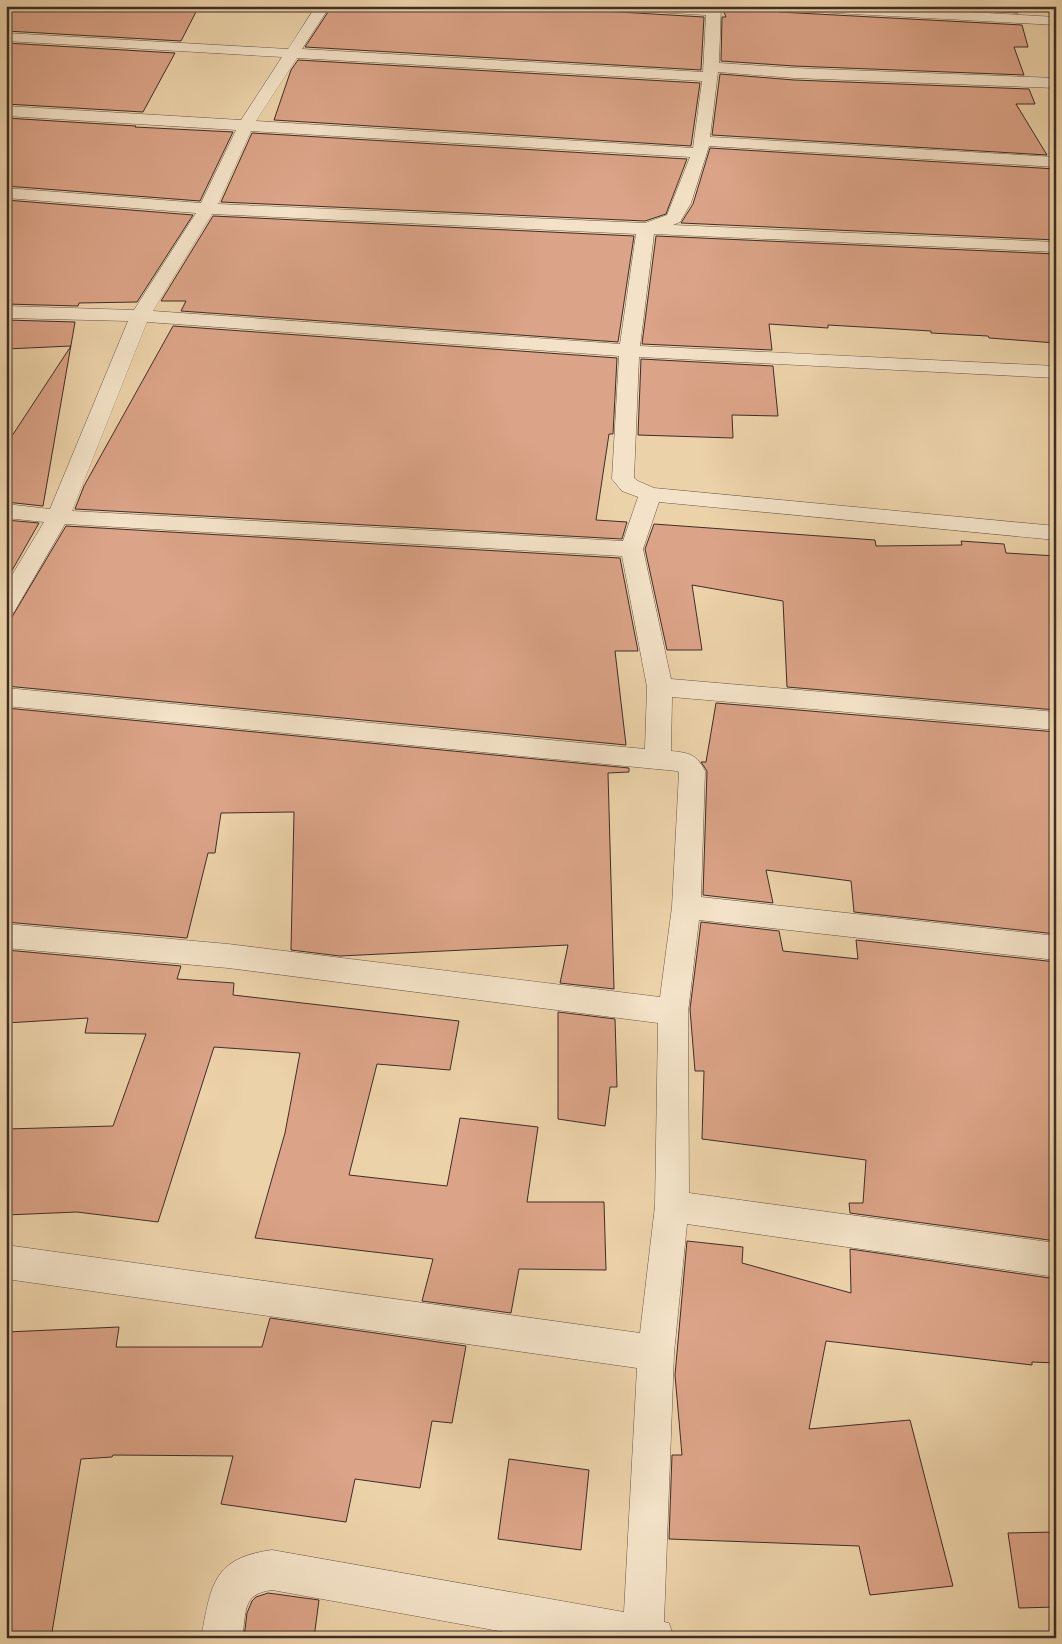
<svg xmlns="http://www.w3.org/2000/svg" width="1062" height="1644" font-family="'Libre Bodoni',serif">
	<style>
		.building { fill: #dba387; stroke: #3e2e27 }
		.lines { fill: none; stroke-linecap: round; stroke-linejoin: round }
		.minor-casing { stroke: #6a5748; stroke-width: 1 }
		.minor { fill: #f3e2c7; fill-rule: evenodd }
	</style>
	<rect width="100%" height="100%" fill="#ecd2a9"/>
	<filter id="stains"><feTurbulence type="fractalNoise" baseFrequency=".004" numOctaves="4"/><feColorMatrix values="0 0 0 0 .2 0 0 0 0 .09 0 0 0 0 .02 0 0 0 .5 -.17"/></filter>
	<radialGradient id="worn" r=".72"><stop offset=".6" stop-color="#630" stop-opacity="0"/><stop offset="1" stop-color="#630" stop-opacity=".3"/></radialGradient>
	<!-- building -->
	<path class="building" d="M 6,6 L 199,6 L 181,41 L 6,31 Z
		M 332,6 L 516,6 L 704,17 L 701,70 L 305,47 Z
		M 900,6 L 1016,6 L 1018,13 Z
		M 774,9 L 779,12 L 1022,25 L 1028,47 L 1014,47 L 1024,75 L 794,66 L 721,61 L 722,17 L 726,17 L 723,10 Z
		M 6,43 L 175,53 L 143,112 L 6,104 Z
		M 298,60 L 700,83 L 691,146 L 274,120 L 291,70 Z
		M 720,74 L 794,80 L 1029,89 L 1035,104 L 1016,104 L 1047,155 L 712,135 Z
		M 6,118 L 136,126 L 135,127 L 233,132 L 200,201 L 6,186 Z
		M 252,133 L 687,159 L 666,214 L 645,221 L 221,202 Z
		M 710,148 L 1056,169 L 1056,240 L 681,223 L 693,204 Z
		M 6,200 L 193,215 L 137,302 L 79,303 L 78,306 L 6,304 Z
		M 213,216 L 634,236 L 618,342 L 181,311 L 186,301 L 161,301 Z
		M 656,236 L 1056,254 L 1056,343 L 989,338 L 988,336 L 931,333 L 931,331 L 828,325 L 828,328 L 769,324 L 772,350 L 642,344 Z
		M 6,320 L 75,322 L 43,506 L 6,502 L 6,445 L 71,346 L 6,349 Z
		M 173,326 L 617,358 L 613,434 L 609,434 L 596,520 L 627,522 L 622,539 L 75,509 L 84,486 Z
		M 641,359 L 773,366 L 778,416 L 732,415 L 733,438 L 638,435 Z
		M 6,520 L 39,523 L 6,581 Z
		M 654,524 L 875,540 L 876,546 L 962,545 L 961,541 L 1004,544 L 1006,553 L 1056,556 L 1056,710 L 787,687 L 783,601 L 692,585 L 702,650 L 667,650 L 645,549 Z
		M 66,526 L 620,558 L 638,651 L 615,651 L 626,745 L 6,686 L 6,627 Z
		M 716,703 L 1056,732 L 1056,934 L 854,912 L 851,881 L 766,870 L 773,903 L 703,895 L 707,771 L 701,762 L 706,762 Z
		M 6,708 L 629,768 L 629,772 L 608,773 L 614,989 L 560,983 L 568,945 L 340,956 L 291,950 L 294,812 L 221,813 L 215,853 L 208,853 L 187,938 L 6,922 Z
		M 701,922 L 779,931 L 783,951 L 858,959 L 856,940 L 1056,962 L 1056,1241 L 850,1213 L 849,1203 L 863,1203 L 866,1160 L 702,1139 L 704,1071 L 695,1071 L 690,1009 Z
		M 6,950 L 181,966 L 177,979 L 234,983 L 233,995 L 459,1021 L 450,1070 L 377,1064 L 349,1175 L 447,1186 L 460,1118 L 538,1127 L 527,1202 L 604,1202 L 606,1270 L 519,1269 L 511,1313 L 422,1301 L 433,1259 L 255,1238 L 285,1133 L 300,1053 L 214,1047 L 158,1222 L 77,1212 L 6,1215 L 6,1129 L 113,1126 L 146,1034 L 85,1033 L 88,1018 L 6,1023 Z
		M 558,1012 L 615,1019 L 617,1087 L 610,1087 L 605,1126 L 558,1119 Z
		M 687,1241 L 743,1247 L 742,1263 L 851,1293 L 850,1249 L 1056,1279 L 1056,1363 L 1032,1362 L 1032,1365 L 826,1341 L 809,1429 L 910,1420 L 953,1586 L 870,1595 L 859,1546 L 669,1539 L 672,1455 L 682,1455 L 675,1375 Z
		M 270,1318 L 466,1346 L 452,1423 L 432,1421 L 420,1488 L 355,1479 L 346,1522 L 221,1504 L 233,1456 L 113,1455 L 112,1457 L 81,1459 L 51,1638 L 6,1638 L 6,1332 L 119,1327 L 116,1347 L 262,1347 Z
		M 509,1459 L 589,1470 L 581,1550 L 498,1539 Z
		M 1056,1532 L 1056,1607 L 1019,1608 L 1008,1533 Z
		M 268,1593 L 319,1600 L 314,1638 L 244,1638 L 247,1613 L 252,1601 L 256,1597 Z"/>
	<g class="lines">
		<defs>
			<path id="minor" d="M 316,6 L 330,6 L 302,49 L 703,72 L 706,15 L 618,10 L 611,6 L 721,6 L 719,63 L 794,68 L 1056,78 L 1056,88 L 794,78 L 718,72 L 710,137 L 1056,157 L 1056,167 L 709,146 L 691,203 L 680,222 L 673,225 L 1056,242 L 1056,252 L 654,234 L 640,346 L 1056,366 L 1056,378 L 639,357 L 634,478 L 638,481 L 654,488 L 1056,526 L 1056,540 L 659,502 L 643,549 L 671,679 L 1056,712 L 1056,730 L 672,697 L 671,751 C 690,753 696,754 705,771 L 701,897 L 1056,936 L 1056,960 L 699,920 L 688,1012 L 689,1193 L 1056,1243 L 1056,1277 L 687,1224 L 674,1353 L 664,1622 L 669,1623 L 674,1638 L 538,1638 L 272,1590 C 241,1594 247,1612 242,1638 L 201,1638 C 211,1586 212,1558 272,1550 L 624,1612 L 637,1368 L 6,1279 L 6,1245 L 640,1333 L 655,1206 L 658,1023 L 228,968 L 6,948 L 6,924 L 228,944 L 660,997 L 672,907 L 679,772 L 677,771 L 6,706 L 6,688 L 645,749 L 647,687 L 622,556 L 65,524 L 14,612 L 6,614 L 6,585 L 44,522 L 6,518 L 6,504 L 50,509 L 128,321 L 6,318 L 6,306 L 134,310 L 196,213 L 6,198 L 6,188 L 201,203 L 236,130 L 6,116 L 6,106 L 241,120 L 282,57 L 6,41 L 6,33 L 288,49 ZM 297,58 L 702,81 L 693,148 L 256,121 ZM 251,131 L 690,157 L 667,215 L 645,223 L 218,204 ZM 212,214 L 636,234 L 620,344 L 153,311 ZM 147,322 L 619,356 L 612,479 L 622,491 L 638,497 L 623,541 L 72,511 Z
				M 772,6 L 862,6 L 1056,17 L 1056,25 L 779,10 Z"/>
		</defs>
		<!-- minor casing -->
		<use href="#minor" class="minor-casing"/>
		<!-- minor -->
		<use href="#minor" class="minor"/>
	</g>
	<!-- margin -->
	<rect width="1062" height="1644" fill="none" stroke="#ecd2a9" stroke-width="25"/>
	<rect x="8" y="8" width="1047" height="1629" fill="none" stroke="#3e2e27" stroke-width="2.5"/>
	<rect x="12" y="12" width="1037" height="1619" fill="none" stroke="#3e2e27"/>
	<rect width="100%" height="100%" filter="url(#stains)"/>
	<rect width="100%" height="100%" fill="url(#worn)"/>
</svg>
